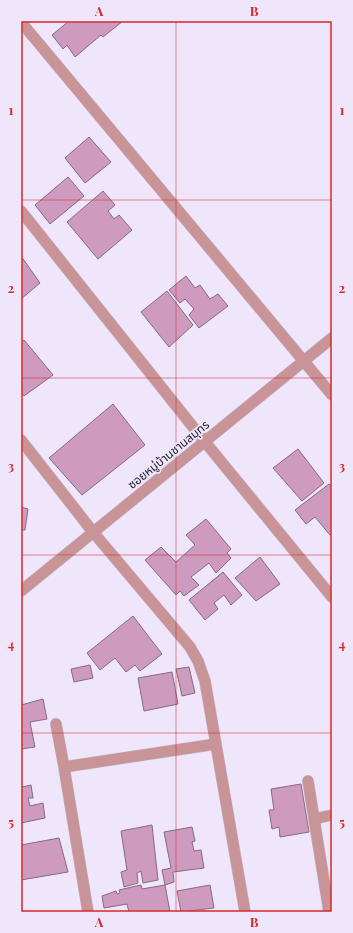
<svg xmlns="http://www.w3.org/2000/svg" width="353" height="933" font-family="'Playfair Display','Noto Sans Thai',serif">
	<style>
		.building { fill: #cf9abf; stroke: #846c7c }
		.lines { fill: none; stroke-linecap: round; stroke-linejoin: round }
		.minor-casing { stroke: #cac2d5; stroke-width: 12 }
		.minor { stroke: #c89498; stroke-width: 11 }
		.grid { fill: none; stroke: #d62828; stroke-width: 1; stroke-opacity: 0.55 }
		.labels { text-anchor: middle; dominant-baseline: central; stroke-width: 3.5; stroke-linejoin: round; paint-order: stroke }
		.street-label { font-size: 12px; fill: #211d26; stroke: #efe6fc }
		.neatline { fill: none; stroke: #d62828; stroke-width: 1.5 }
		.grid-label { font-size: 13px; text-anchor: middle; font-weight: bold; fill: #d62828 }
	</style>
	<rect width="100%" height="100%" fill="#efe6fc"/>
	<!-- building -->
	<path class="building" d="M 69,21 L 123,21 L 103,37 L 101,35 L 75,57 L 67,45 L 63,49 L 52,35 Z
		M 89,137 L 111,162 L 85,183 L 65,158 Z
		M 68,177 L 84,196 L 50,224 L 35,205 Z
		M 103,191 L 115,205 L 108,211 L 114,219 L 119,215 L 132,230 L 98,259 L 67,222 Z
		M 21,256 L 40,283 L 21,299 Z
		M 186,276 L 195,288 L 200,285 L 210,299 L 218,294 L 228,306 L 199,328 L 189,315 L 194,309 L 185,299 L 180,303 L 169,290 Z
		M 167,291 L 193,325 L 169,347 L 141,312 Z
		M 24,340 L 53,375 L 24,396 L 21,393 L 21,342 Z
		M 113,404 L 145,445 L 82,495 L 49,458 Z
		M 298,449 L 324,483 L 302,501 L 273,468 Z
		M 329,484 L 332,487 L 332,534 L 330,535 L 315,517 L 306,524 L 295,510 Z
		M 21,507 L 28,509 L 25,530 L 21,530 Z
		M 206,519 L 231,549 L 227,553 L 231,558 L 216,573 L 209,563 L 191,577 L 199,585 L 184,596 L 180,591 L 176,595 L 145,560 L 161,547 L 176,562 L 195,545 L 186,535 Z
		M 260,557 L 280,584 L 256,601 L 235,578 Z
		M 223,572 L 242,595 L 231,605 L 224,595 L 214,603 L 218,609 L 205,620 L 189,600 Z
		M 133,616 L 162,654 L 140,671 L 135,665 L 126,672 L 115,658 L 100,670 L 87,653 Z
		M 90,665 L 93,678 L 74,682 L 71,669 Z
		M 189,667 L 195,693 L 182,696 L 176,669 Z
		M 172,672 L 178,704 L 144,711 L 138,678 Z
		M 43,699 L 47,719 L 30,722 L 35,747 L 21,749 L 21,705 Z
		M 301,784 L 309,832 L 280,837 L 279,827 L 272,829 L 269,810 L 274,810 L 271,789 Z
		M 21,785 L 22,787 L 31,785 L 33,798 L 28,798 L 30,806 L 43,803 L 45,818 L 21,823 Z
		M 152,825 L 158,880 L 143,883 L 141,871 L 137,873 L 138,883 L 124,887 L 121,872 L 127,870 L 121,831 Z
		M 192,827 L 195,841 L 192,842 L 194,851 L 201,850 L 204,868 L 173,872 L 174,882 L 165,885 L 162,870 L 171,868 L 164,832 Z
		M 59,838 L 68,872 L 21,880 L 21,845 Z
		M 141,885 L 142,889 L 165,885 L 170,912 L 129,912 L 127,904 L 104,908 L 102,896 L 116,891 L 117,894 L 120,893 L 119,890 Z
		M 210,885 L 214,908 L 181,912 L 177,891 Z"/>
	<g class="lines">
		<defs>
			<path id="minor" d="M 21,22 L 332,395
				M 21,211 L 205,442 L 332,597
				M 21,440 L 93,532 L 190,647 L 198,661 L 205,681 L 245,912
				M 21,591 L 332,338
				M 56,724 L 64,767
				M 308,781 L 329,912
				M 314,819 L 332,815
				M 88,912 L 64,767 L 216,744"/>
		</defs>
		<!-- minor casing -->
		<use href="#minor" class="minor-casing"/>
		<!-- minor -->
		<use href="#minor" class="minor"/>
	</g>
	<!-- grid -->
	<path class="grid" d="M 176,21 L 176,912M 21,200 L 332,200M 21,378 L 332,378M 21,555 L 332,555M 21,733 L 332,733"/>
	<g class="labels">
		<!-- street labels -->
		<g class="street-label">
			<text transform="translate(168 454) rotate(-39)">ซอยหมู่บ้านชานสมุทร</text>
		</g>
	</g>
	<!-- border -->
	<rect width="353" height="933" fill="none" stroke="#efe6fc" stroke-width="44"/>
	<rect x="22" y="22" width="309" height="889" class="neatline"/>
	<g class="grid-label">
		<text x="99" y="16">A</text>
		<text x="254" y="16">B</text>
		<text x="11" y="115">1</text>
		<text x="342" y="115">1</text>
		<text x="11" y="293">2</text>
		<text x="342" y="293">2</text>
		<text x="11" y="471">3</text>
		<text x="342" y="471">3</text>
		<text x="11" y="649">4</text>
		<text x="342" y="649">4</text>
		<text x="11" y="827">5</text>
		<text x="342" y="827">5</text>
		<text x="99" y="927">A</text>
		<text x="254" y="927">B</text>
	</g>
</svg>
